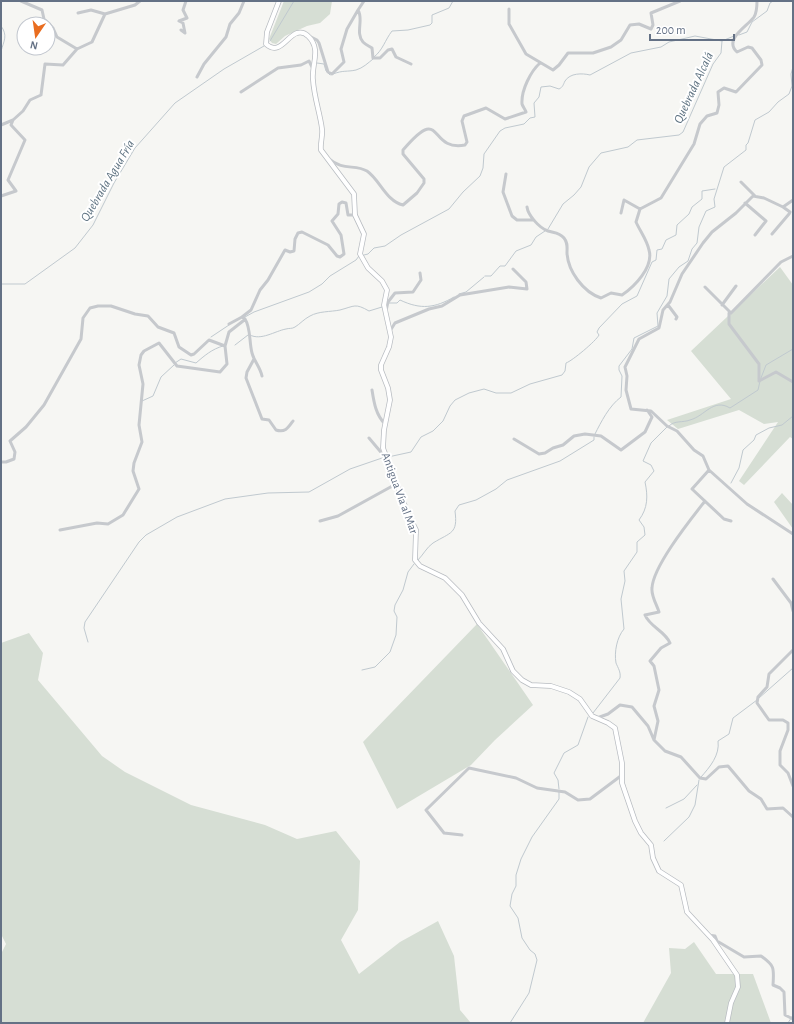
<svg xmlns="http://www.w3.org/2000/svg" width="794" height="1024" font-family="'Alegreya Sans',sans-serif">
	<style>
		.green { fill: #d6ded4 }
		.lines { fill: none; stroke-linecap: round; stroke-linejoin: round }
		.stream { stroke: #c0c9cf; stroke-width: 1 }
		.secondary-casing { stroke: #b8bcc1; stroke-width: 5.5 }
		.minor { stroke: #c6c9cd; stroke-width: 3 }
		.secondary { stroke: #fff; stroke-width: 4 }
		.labels { text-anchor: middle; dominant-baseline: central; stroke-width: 4; stroke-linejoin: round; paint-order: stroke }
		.street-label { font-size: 12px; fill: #647185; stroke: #fff }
		.water-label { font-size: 13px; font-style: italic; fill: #5f7382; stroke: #fff }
	</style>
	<rect width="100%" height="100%" fill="#f6f6f3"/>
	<!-- green -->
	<path class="green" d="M 284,1 L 332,1 L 330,14 L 320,23 L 307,26 L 285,36 L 276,44 L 272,43 L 269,39 Z
		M 780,267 L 793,285 L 793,439 L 790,437 L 744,485 L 739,481 L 778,422 L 764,424 L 739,410 L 678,429 L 667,420 L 731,399 L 691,351 Z
		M 782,493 L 793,505 L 793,529 L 774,502 Z
		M 477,624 L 533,705 L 495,740 L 471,765 L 397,809 L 363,742 Z
		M 29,633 L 43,653 L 38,680 L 102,756 L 125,772 L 191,805 L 265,825 L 297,839 L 336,831 L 360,861 L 358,910 L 341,940 L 359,974 L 400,942 L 438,921 L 454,956 L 460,1010 L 471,1023 L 1,1023 L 1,954 L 6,944 L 1,934 L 1,643 Z
		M 694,942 L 716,974 L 753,974 L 771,1023 L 643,1023 L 671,973 L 669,948 L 685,949 Z"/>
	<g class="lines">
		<!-- stream -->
		<path class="stream" d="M 1,26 C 8,35 4,41 1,51
			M 739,35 L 747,32 L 752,22 L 767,11 L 770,3 L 773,1
			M 270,41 L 294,1
			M 374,57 C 383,50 385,40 392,31 L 408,30 L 430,25 L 432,23 L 432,15 L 449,8 L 453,1
			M 317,63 L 324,64 L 326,71 L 330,75
			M 333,74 C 343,70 347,72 356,70 C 363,68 368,63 373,59
			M 548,229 L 563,204 L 574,195 L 581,187 L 589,167 L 601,153 L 628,147 L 637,140 L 679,135 L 683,132 L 713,64 L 721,53 L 722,41
			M 364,255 L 368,254 L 374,248 L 385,246 L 401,235 L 449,209 L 463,192 L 480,176 L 483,168 L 484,154 L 500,131 L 505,128 L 524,124 L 530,118 L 535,117 L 534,103 L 539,97 L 541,87 L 550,86 L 559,89 C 563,87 563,85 565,81 C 570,73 582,73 590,75 L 631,53 L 661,47 L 669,42 L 695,36 L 722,41 L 734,36
			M 485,276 L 491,276 L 500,266 L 505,266 L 516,251 L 531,245 L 536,237 L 545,231
			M 1,284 L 25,284 L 75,248 L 93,225 L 114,183 L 135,148 L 175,103 L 224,69 L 264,46
			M 459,294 L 466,292 L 484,277
			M 389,303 L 397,303 L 400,300 C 421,310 435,308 454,297
			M 245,317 L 254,312 L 309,292 L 322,284 L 330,276 L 356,260 L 359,256
			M 250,335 C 261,341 275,331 286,329 C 289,328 292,329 295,327 C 300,324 304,319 310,316 C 319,311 330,312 340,310 C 355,306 355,303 369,311 L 382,307
			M 211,337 L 229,325
			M 235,345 L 248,335
			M 175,363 L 181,359 L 196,363 C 204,356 212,349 223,346
			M 761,378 L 766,365 L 793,349
			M 142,401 L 153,396 L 161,377 L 174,365
			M 669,426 C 675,420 682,423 690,420 C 705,416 713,398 730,408 L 758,390 L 760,381
			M 595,434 C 601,422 609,406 621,397 L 622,376 L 619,370 L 619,366 L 632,349 L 634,338 L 658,326 L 657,313 L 667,296 L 669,279 L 679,267 L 688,261 L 692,249 L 697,243 L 699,227 L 706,211 L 715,207 L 714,199 L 724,167 L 746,150 L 746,145 L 748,143 L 755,120 L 769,112 L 778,102 L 789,94 L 792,86 L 791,74 L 793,67
			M 388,457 L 411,452 L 421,437 L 433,431 L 443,421 L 450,406 L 455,400 L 469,393 L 484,389 L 496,393 L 511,393 L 530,384 L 562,375 L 565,371 L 566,363 C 572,361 596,341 599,335 L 597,332 L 599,328 L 622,304 L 637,296 L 652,262 L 656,260 L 657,250 L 662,249 L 666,240 L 676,235 L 677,225 L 689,214 L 692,207 L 702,199 L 702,191 L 715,189
			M 731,483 L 739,468 L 743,450 L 754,440 L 756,435 L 769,428 L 782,425 L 793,416
			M 418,560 C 423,555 427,547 433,543 C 451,532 458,534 455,511 L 459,505 L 476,500 L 496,489 L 507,480 L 560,461 L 594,440 L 594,437
			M 88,642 L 84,628 L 85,622 L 139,542 L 146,535 L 177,517 L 225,499 L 268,493 L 309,492 L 350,469 L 385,457
			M 362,670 L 375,667 L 390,652 L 396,635 L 397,617 L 394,611 L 395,605 L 403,590 L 408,572 L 414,564
			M 759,698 L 793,668
			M 593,713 L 620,678 C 621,672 618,668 616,663 C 614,652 617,637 624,629 L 621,599 L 625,581 L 624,571 L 637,552 L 637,542 L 645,535 L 644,527 L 639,520 C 648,508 648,496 645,482 L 654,471 L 651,465 L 643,461 L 651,443 L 667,427
			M 701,777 C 710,767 720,755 718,741 L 729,734 L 733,718 L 757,700
			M 559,789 L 558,780 L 554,773 L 564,753 L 578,745 L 588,717
			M 666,808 L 684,799 L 697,785
			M 664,841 L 689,817 L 695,805 L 699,780
			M 510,1023 L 529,993 L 537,960 L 535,954 L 530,950 L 522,938 L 518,918 L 510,906 L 512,894 L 516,886 L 516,875 L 521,859 L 532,837 L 559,799 L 559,792
			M 788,1023 L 793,1015"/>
		<defs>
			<path id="secondary" d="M 279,1 L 267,32 L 266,44 C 279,56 286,37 297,33 C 301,32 305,33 308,36 C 322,49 311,65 313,80 C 314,97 320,113 322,129 C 323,136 320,143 321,150 L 354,194 L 355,215 L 364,234 L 360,254 L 368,268 L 382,281 L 387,290 L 384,305 L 391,337 L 389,347 L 381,365 L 381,370 L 388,388 L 390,400 L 384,430 L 383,448 L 408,514 L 416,530 L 415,560 L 420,566 L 445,578 L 462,595 L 479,623 L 503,649 L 513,671 L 522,680 L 531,685 L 551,686 L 569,692 L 580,699 L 592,716 L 608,723 L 615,728 L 622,763 L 622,783 L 635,821 L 641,833 L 651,845 L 653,858 L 659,871 L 681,885 L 687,912 L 713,940 L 737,975 L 738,987 L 731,1003 L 727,1023"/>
		</defs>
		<!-- secondary casing -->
		<use href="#secondary" class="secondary-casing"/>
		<!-- minor -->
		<path class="minor" d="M 21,1 L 42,10 L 44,19 L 53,28 L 57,37 L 77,49
			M 509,9 L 509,24 L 526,54 L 553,70 L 559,65 L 568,53 L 593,53 L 611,47 L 621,40 L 630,25 L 639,24 L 651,29 L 653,25 L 651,13 L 680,1
			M 358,10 L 364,1
			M 78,13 L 91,10 L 105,14
			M 181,30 L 185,33 L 183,23 L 179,21 L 187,18 L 183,10 L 186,1
			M 309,36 L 317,40 L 319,43 L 328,72 L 332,74 L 344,62 L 341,49 L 347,29 L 358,10 C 364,19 355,33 363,42 C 366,45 369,46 372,48 L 373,58 L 380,58 L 388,50 L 392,49 L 396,57 L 411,64
			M 197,77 L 204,64 L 226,37 L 230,24 L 239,13 L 244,1
			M 241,92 L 278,68 L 301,65 L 309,61 L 313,69
			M 1,125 L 13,120 L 23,111 L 30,100 L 41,95 L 45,64 L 63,65 L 77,49 L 92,42 L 105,14 L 135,5 L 140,1
			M 329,159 C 343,171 355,164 367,171 C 380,180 386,201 403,205 L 417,193 L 424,183 L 424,179 L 403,154 L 403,150 C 444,102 427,152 465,145 L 467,142 L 462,121 L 464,116 L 486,108 L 505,119 L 526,112 C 525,109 523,107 522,104 C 521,90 531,71 540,63
			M 506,174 L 503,192 L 512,216 L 517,220 L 534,220
			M 741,182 L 755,196
			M 1,196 L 16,191 L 8,180 L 25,140 L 11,125 L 13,120
			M 793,200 L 783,207 L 764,198 L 753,196 L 736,213 L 712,232 L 703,243 L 682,274 L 670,302 L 663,310 L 659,328 L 639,339 L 625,367 L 627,376 L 626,390 L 631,409 L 651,411 L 667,426 L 677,431 L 694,450 L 703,456 L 709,470 L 747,504 L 793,534
			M 745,203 L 766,221 L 755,235
			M 527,207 C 528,215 539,228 548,231 C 554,233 559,232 564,238 C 568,243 567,247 567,253 C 568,271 583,292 601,298 L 611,293 L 622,295 C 634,287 654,267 649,250 C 647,240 640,231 636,222 L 640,209 L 661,198 L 694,144 L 700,124 L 707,116 L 717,113 L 719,105 L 718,92 L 724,88 L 736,92 L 762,65 L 761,60 L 752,48 L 748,47 L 737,52 C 723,39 748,26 754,17 C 757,12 757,6 757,1
			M 621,213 L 624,200 L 640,209
			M 772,234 L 789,214 L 790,212 L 783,207
			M 705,287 L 731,313 L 781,262 L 793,256
			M 668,305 L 677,317 L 676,319
			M 722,305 L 736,286
			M 386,311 L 388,302 L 395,293 L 413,292 L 421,280 L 420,273
			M 729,313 L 729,324 L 759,364 L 759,381
			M 245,319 C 251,328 249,342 252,353 C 254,361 260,367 262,376
			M 229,324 L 242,317
			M 390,331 L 395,323 L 429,309 L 442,306 L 460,295 L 509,287 L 527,289 L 526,282 L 513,269
			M 254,359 L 247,372 L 246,378 L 262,419 L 269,420 L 276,430 C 285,433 288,428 293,421
			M 759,381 L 776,372 L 793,382
			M 372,390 C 374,403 376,415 385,424
			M 369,438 L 385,457
			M 514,439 L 539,454 L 545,453 L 553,448 L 563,445 L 574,436 L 585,434 L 601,436 L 621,450 L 645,432 L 652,417 L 647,410
			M 1,462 L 6,462 L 14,459 L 15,452 L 10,441 L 26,427 L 44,405 L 81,339 L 83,318 L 90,308 L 98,306 L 111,306 L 135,314 L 148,316 L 158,327 L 174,333 L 179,347 L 191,355 L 194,354 L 209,340 L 225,346
			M 709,470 L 692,489 L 724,519 L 731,521
			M 320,521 L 338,516 L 396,484
			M 60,530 L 97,523 L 108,524 L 123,515 L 139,489 L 133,471 L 134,463 L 142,442 L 139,425 L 143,384 L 139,365 L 141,355 L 144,351 L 159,343 L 177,366 L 220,372 L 227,364 L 225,346 L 229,332 L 243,321 L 245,319 L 242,317 L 251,310 L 260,290 L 268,280 L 285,250 L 290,252 L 294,251 L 295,239 L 298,233 L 302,232 L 328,245 L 337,256 L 340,257 L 344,254 L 341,235 L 332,221 L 338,214 L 339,204 L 342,202 L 346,203 L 348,215 L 355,215
			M 773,579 L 791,603 L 793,611
			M 793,650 L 769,674 L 767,687 L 758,697 L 757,703 L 769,720 L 783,720 L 788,723 L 788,730 L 780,751 L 780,765 L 788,773 L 793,786
			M 597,718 L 608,714 L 620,705 L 632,707 L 648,726 L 654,740 L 665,751 L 681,757 L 700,778 L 706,779 L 719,767 L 728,766 L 749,791 L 761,799 L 767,809 L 783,808 L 793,817
			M 654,740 L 658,721 L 654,706 L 659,690 L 654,666 L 650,661 L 661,648 L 670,643 C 665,631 650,627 645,615 L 659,612 C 657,605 651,596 652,588 C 653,566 691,519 705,501
			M 462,835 L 444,833 L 426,810 L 469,768 L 516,778 L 537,788 L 565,792 L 578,800 L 590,799 L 622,775
			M 708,935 L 715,936 L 717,941 L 744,957 L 761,956 C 775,966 774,968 773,985 L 780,988 L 784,992 L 785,1015 L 793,1019"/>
		<!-- secondary -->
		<use href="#secondary" class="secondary"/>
	</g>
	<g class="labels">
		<!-- street labels -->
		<g class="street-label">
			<text transform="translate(400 493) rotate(70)">Antigua Vía al Mar</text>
		</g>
		<!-- water labels -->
		<g class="water-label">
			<text transform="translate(694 88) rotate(-65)">Quebrada Alcalá</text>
			<text transform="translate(108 181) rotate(-59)">Quebrada Agua Fría</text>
		</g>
	</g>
	<!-- border -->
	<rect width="794" height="1024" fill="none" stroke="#647185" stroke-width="4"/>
	<!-- north arrow -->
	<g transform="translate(36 36) rotate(193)"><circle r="19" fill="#ffffff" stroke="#c1c6ce"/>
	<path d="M0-3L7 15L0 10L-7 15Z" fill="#e96d20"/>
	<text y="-6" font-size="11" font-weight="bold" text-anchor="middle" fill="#647185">N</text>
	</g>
	<!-- scale -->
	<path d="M650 34v6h84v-6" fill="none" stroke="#647185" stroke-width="2"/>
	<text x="656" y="34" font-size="12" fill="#647185" stroke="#ffffff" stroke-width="3" paint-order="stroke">200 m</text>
</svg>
